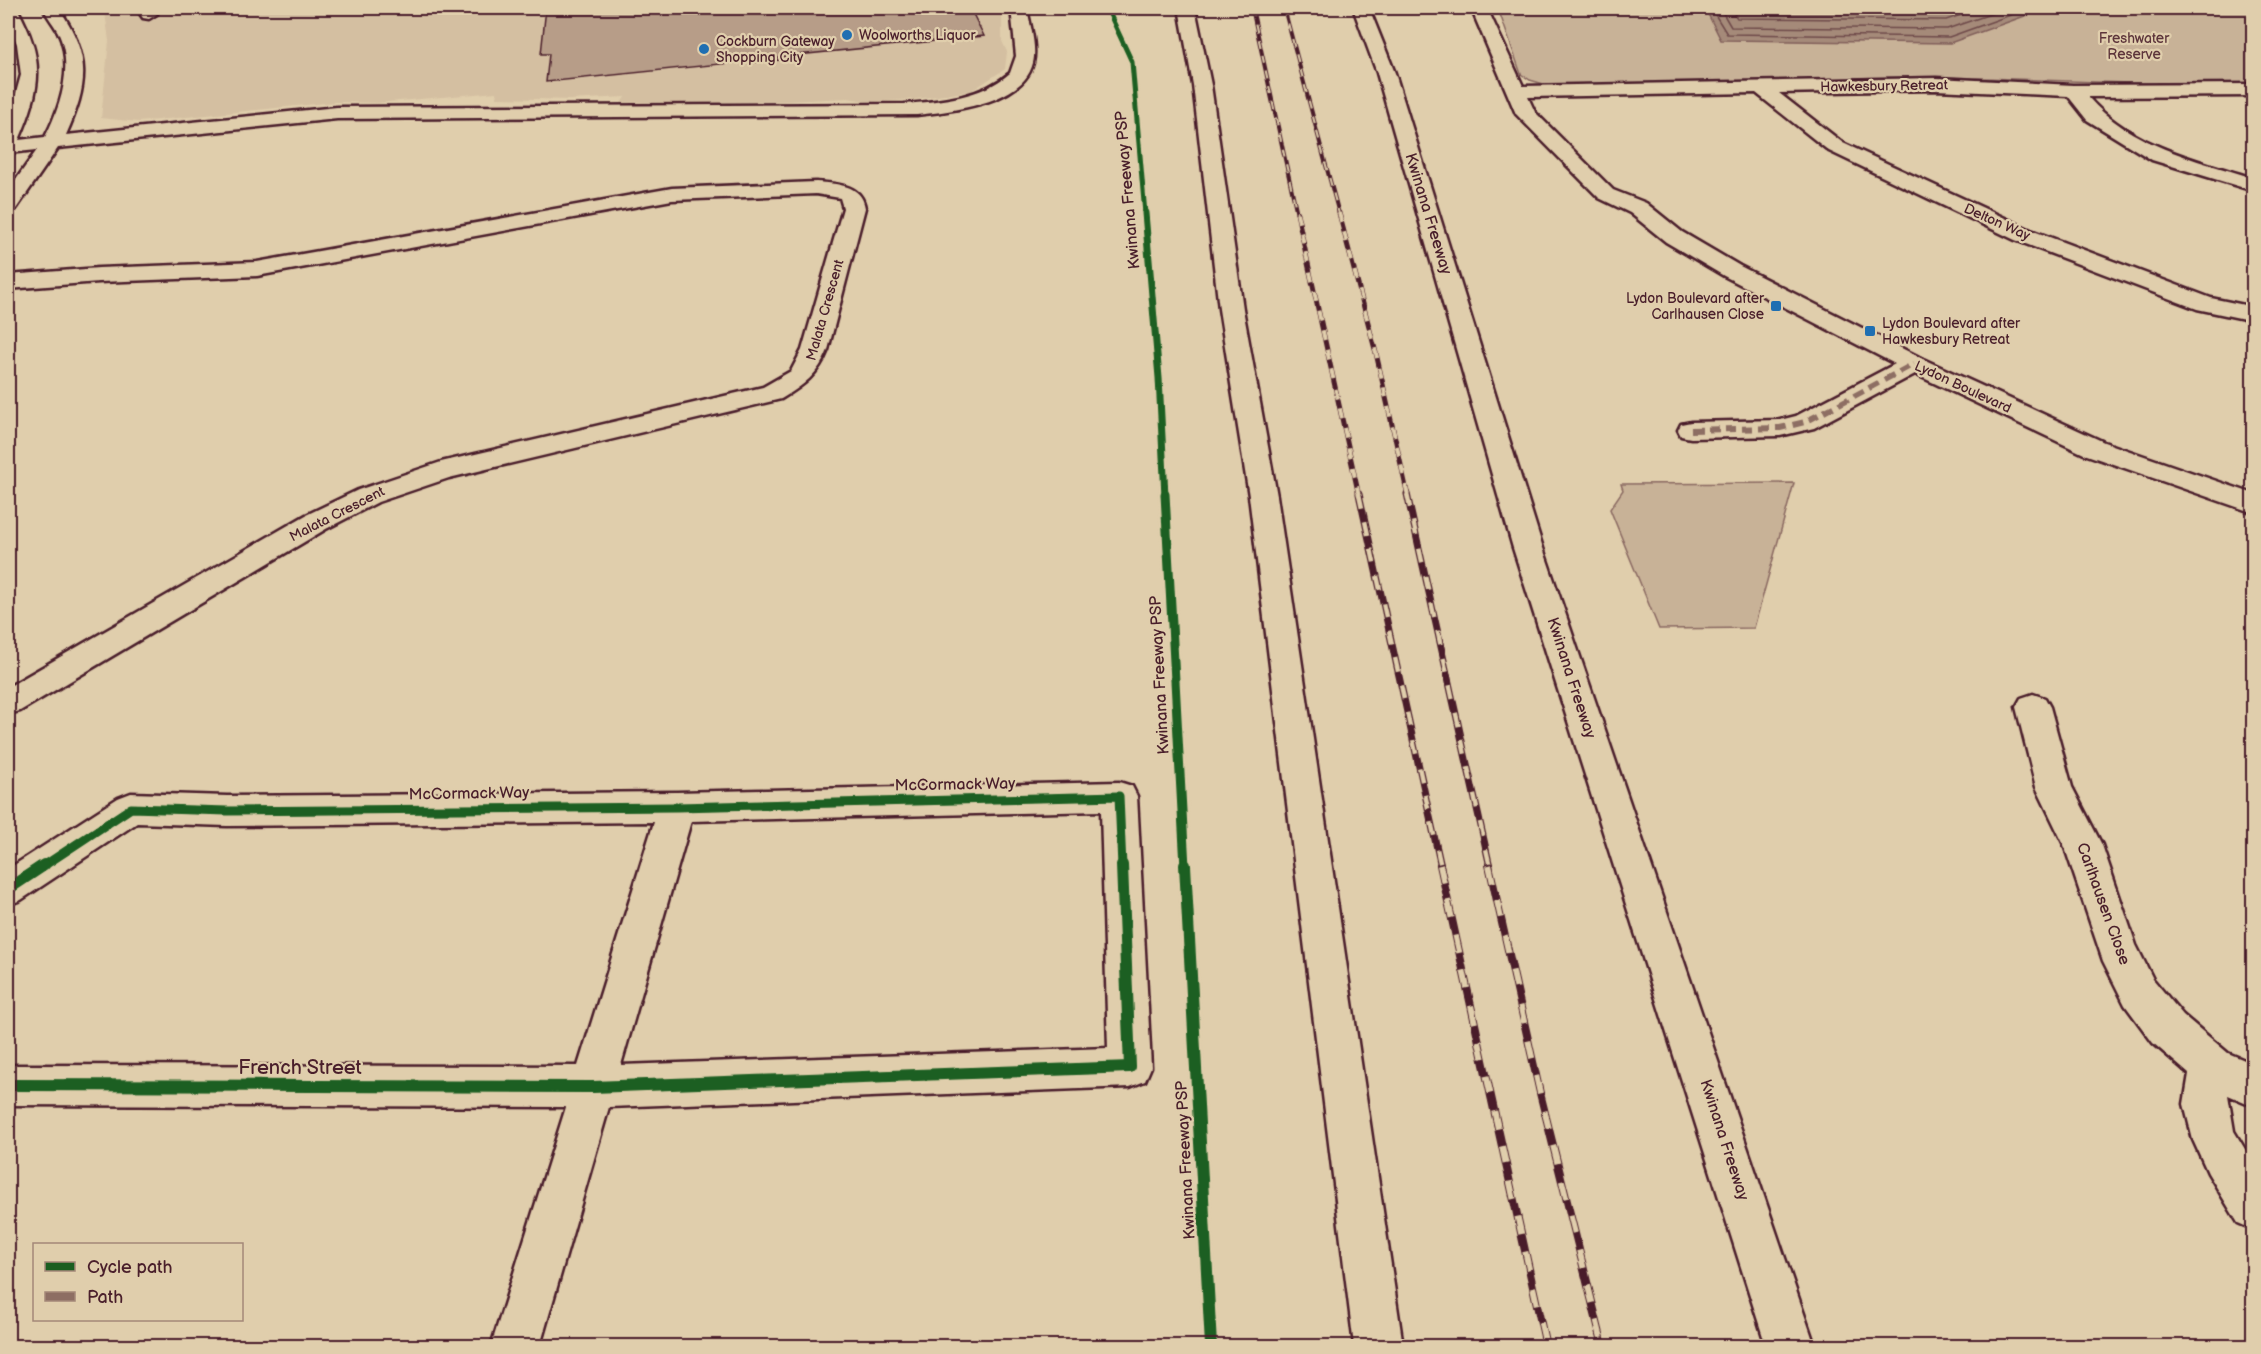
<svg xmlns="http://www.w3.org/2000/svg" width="2261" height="1354" font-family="'Balsamiq Sans',sans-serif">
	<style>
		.built { fill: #d4bfa1 }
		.green { fill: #c8b297; stroke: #896861; stroke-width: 1.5 }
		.water { fill: #a58a79; stroke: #815f5a; stroke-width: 1.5 }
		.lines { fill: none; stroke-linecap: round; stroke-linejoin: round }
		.shore { stroke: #6e4a4a; stroke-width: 1.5 }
		.building { fill: #b79d88; stroke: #4a1f2b; stroke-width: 1.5 }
		.minor-casing { stroke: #4a1f2b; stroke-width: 5 }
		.highway-casing { stroke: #4a1f2b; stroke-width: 5 }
		.minor { fill: #e0ceac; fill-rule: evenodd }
		.highway { fill: #e0ceac; fill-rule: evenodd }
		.rail-far3-casing { stroke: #4a1f2b; stroke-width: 4 }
		.rail-far2-casing { stroke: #4a1f2b; stroke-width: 5 }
		.rail-far1-casing { stroke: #4a1f2b; stroke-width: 7 }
		.rail-casing { stroke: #4a1f2b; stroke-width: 8 }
		.rail-far3 { stroke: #e0ceac; stroke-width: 2; stroke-dasharray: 8; stroke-linecap: butt }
		.rail-far2 { stroke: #e0ceac; stroke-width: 4; stroke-dasharray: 10; stroke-linecap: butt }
		.rail-far1 { stroke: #e0ceac; stroke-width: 4.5; stroke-dasharray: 14; stroke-linecap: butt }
		.rail { stroke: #e0ceac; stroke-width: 6; stroke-dasharray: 18; stroke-linecap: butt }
		.quiet { stroke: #8d6e63; stroke-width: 6; stroke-dasharray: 11 6; stroke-linecap: butt }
		.cycleway-far3-casing { stroke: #e0ceac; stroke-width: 8 }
		.cycleway-far2-casing { stroke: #e0ceac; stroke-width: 10 }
		.cycleway-far1-casing { stroke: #e0ceac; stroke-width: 13 }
		.cycleway-casing { stroke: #e0ceac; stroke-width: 16 }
		.cycleway-far3 { stroke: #1b5e20; stroke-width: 5 }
		.cycleway-far2 { stroke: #1b5e20; stroke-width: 7 }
		.cycleway-far1 { stroke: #1b5e20; stroke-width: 9 }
		.cycleway { stroke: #1b5e20; stroke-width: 12 }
		.poi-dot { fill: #1f6fb2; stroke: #e0ceac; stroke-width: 2 }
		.labels { text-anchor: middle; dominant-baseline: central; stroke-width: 4.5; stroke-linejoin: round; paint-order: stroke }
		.far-poi-label { font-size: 14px; fill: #4a1f2b; stroke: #e0ceac; text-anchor: start }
		.far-park-label { font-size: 14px; fill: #5d353b; stroke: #e0ceac }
		.far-street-label { font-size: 14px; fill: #4a1f2b; stroke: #e0ceac }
		.street-label { font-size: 16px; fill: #4a1f2b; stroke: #e0ceac }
		.near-street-label { font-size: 20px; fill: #4a1f2b; stroke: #e0ceac }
	</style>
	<rect width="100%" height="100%" fill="#e0ceac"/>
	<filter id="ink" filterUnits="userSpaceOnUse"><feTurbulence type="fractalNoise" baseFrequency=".0167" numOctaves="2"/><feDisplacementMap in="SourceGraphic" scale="12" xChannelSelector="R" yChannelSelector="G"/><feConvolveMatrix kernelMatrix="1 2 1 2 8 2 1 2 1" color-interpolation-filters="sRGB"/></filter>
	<g filter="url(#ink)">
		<!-- built -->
		<path class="built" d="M 134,8 L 1002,8 L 1002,41 L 1007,52 L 1005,69 L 971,91 L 917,99 L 870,102 L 848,98 L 769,102 L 621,103 L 625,97 L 570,100 L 497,98 L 496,92 L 378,103 L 335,102 L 138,122 L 101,118 L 109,41 L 105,12 Z"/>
		<!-- green -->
		<path class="green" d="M 1501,8 L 2253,9 L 2253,85 C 2145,86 2036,78 1927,77 C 1801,76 1674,91 1547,85 L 1530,80 L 1521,74 L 1500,14 Z
			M 1794,483 L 1754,628 L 1659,629 L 1610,509 L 1623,490 L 1621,484 Z"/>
		<!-- water -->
		<path class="water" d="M 1705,8 L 2047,8 L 1950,43 L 1721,40 Z"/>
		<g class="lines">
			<!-- shore -->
			<path class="shore" d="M 1711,8 L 1727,34 L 1949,37 L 2030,8
				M 1720,8 L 1731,27 L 1947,29 L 2008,8
				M 1730,8 L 1737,18 L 1946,20 L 1982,8"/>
		</g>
		<!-- building -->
		<path class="building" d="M 546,8 L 970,8 L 984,36 L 778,57 L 779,60 L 749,63 L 749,61 L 546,82 L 549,54 L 541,54 Z"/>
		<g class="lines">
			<defs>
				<path id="minor" d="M 8,8 L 17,8 C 45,59 42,87 19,140 L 45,137 C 61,106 74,66 58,32 C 53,23 47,16 43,8 L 59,8 C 91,56 89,83 66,135 L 337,107 L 904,104 C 941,101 981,98 1010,73 L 1016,56 L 1011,8 L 1027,8 C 1030,25 1037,46 1033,63 C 1023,104 951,111 917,115 L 337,119 L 58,148 L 16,209 L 8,210 L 8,191 L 37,150 L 8,153 L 8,122 L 21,75 L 17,44 L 8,21 Z
					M 136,8 L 152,8 L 157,14 L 149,19 L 143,18 Z
					M 1471,8 L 1487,8 L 1523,86 L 1936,78 L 2073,85 L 2254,84 L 2254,96 L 2088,97 C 2129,145 2195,160 2254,178 L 2254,191 L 2152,160 L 2087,120 L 2068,96 L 1936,90 L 1779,93 L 1843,143 L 2031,230 L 2211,298 L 2254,307 L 2254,321 L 2197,309 L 2015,240 L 1829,151 L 1756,93 L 1528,97 L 1535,112 L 1613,190 L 1646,203 L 1682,232 L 1740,266 L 1923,359 L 2104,442 L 2254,494 L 2254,513 L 2084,454 L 1915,374 L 1814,428 L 1780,436 L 1691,438 L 1681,436 L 1678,430 L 1681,424 L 1691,422 L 1780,420 L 1796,416 L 1895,364 L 1724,276 L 1666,242 L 1630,213 L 1599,198 L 1516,114 Z
					M 816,182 C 836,184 862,184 865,208 L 828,350 C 818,375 804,385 781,399 L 449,478 L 378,502 L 326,529 L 20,711 L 8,714 L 8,687 L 306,515 L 358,490 L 441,462 L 763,387 L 791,371 L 802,350 L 843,208 L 840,198 L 816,194 L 672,200 L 257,276 L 99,282 L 8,289 L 8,275 L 99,268 L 257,262 L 672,188 Z
					M 2033,694 L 2045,698 L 2050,707 L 2072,787 L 2102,845 L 2136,945 L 2153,979 L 2183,1015 L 2228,1053 L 2254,1064 L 2254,1106 L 2228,1095 L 2234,1131 L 2254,1164 L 2254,1230 L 2238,1223 L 2208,1173 L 2193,1140 L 2184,1104 L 2189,1074 L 2153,1043 L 2125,1005 L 2103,961 L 2064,845 L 2036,787 L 2016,707 L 2021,698 Z
					M 1119,782 L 1132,786 L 1137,796 L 1151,1067 L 1145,1081 L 1130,1087 L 609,1107 L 540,1346 L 491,1346 L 566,1107 L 8,1105 L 8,1065 L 578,1066 L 654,822 L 227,826 L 137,823 L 21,900 L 8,905 L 8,869 L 118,798 L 131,793 L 227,796 L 677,792 ZM 1101,811 L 1108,1048 L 621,1065 L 691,821 Z"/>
				<path id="highway" d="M 1179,8 L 1195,8 L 1211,85 L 1243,309 L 1277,496 L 1403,1346 L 1354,1346 L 1249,496 L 1219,309 L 1193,85 Z
					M 1353,8 L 1369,8 L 1395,73 L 1543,548 L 1815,1346 L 1766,1346 L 1513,548 L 1377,73 Z"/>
			</defs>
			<!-- minor casing -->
			<use href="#minor" class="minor-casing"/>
			<!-- highway casing -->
			<use href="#highway" class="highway-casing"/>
			<!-- minor -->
			<use href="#minor" class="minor"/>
			<!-- highway -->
			<use href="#highway" class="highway"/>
			<defs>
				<path id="rail-far3" d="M 1252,8 L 1297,214
					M 1284,8 L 1339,214"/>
				<path id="rail-far2" d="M 1297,213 L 1359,496
					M 1339,213 L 1376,353 L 1408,496"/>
				<path id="rail-far1" d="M 1359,494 L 1441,867
					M 1407,494 L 1490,867"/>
				<path id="rail" d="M 1440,865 L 1546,1346
					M 1489,865 L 1540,1093 L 1603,1346"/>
			</defs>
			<!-- rail-far3 casing -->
			<use href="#rail-far3" class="rail-far3-casing"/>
			<!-- rail-far2 casing -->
			<use href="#rail-far2" class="rail-far2-casing"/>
			<!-- rail-far1 casing -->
			<use href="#rail-far1" class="rail-far1-casing"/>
			<!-- rail casing -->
			<use href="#rail" class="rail-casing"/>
			<!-- rail-far3 -->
			<use href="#rail-far3" class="rail-far3"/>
			<!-- rail-far2 -->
			<use href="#rail-far2" class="rail-far2"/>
			<!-- rail-far1 -->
			<use href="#rail-far1" class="rail-far1"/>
			<!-- rail -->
			<use href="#rail" class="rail"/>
			<!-- quiet -->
			<path class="quiet" d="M 1691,430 L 1780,428 L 1805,422 L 1914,364"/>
			<defs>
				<path id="cycleway-far3" d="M 1107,8 L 1132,62 L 1145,214"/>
				<path id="cycleway-far2" d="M 1145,213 L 1159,378 L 1165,496"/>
				<path id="cycleway-far1" d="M 1165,494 L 1185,867
					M 42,867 L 131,808 L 227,811 L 677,807 L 1119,796 L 1122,867"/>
				<path id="cycleway" d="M 1185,865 L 1211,1346
					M 8,889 L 44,865
					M 8,1085 L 593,1087 L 1130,1067 L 1122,865"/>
			</defs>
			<!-- cycleway-far3 casing -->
			<use href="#cycleway-far3" class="cycleway-far3-casing"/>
			<!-- cycleway-far2 casing -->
			<use href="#cycleway-far2" class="cycleway-far2-casing"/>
			<!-- cycleway-far1 casing -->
			<use href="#cycleway-far1" class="cycleway-far1-casing"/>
			<!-- cycleway casing -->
			<use href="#cycleway" class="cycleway-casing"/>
			<!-- cycleway-far3 -->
			<use href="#cycleway-far3" class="cycleway-far3"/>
			<!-- cycleway-far2 -->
			<use href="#cycleway-far2" class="cycleway-far2"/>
			<!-- cycleway-far1 -->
			<use href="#cycleway-far1" class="cycleway-far1"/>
			<!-- cycleway -->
			<use href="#cycleway" class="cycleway"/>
		</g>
	</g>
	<!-- markers -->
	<g class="poi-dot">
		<circle cx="847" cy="35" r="6"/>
		<circle cx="704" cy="49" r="6"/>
		<rect x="1770" y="300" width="12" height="12" rx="3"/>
		<rect x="1864" y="325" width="12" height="12" rx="3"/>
	</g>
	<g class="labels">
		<!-- far-poi labels -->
		<g class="far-poi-label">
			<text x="859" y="35">Woolworths Liquor</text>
			<text x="716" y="41">Cockburn Gateway<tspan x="716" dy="16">Shopping City</tspan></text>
			<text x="1764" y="298" text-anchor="end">Lydon Boulevard after<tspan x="1764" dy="16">Carlhausen Close</tspan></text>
			<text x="1882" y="323">Lydon Boulevard after<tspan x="1882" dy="16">Hawkesbury Retreat</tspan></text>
		</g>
		<!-- far-park labels -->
		<g class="far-park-label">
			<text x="2134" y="38">Freshwater<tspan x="2134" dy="16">Reserve</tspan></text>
		</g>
		<!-- far-street labels -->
		<g class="far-street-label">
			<text transform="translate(1884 86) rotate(-1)">Hawkesbury Retreat</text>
			<text transform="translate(1997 222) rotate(24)">Delton Way</text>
			<text transform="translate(825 310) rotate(-74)">Malata Crescent</text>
			<text transform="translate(1963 387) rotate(25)">Lydon Boulevard</text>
			<text transform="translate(337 514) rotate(-27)">Malata Crescent</text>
		</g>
		<!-- street labels -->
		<g class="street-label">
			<text transform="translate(1128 190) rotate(-95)">Kwinana Freeway PSP</text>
			<text transform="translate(1428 214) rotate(73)">Kwinana Freeway</text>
			<text transform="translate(1160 675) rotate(-93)">Kwinana Freeway PSP</text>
			<text transform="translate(1571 678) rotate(72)">Kwinana Freeway</text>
			<text transform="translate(955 785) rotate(-1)">McCormack Way</text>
			<text transform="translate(469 794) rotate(-1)">McCormack Way</text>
			<text transform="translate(2103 904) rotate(70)">Carlhausen Close</text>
			<text transform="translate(1724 1140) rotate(72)">Kwinana Freeway</text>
			<text transform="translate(1186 1160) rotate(-93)">Kwinana Freeway PSP</text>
		</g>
		<!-- near-street labels -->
		<g class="near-street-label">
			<text x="300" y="1068">French Street</text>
		</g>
	</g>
	<!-- margin -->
	<rect width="2261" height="1354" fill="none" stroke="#e0ceac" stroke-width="30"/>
	<rect x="15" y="15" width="2231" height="1324" fill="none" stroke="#4a1f2b" stroke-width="2" filter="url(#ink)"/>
	<!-- legend -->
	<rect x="33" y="1243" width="210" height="78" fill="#e0ceac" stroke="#a48878" stroke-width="1.5"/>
	<rect x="45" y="1262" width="30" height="9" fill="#1b5e20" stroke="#a48878" stroke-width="1.5"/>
	<text x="87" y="1273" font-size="18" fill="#4a1f2b">Cycle path</text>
	<rect x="45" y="1292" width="30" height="9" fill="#8d6e63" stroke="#a48878" stroke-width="1.5"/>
	<text x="87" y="1303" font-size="18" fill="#4a1f2b">Path</text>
</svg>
